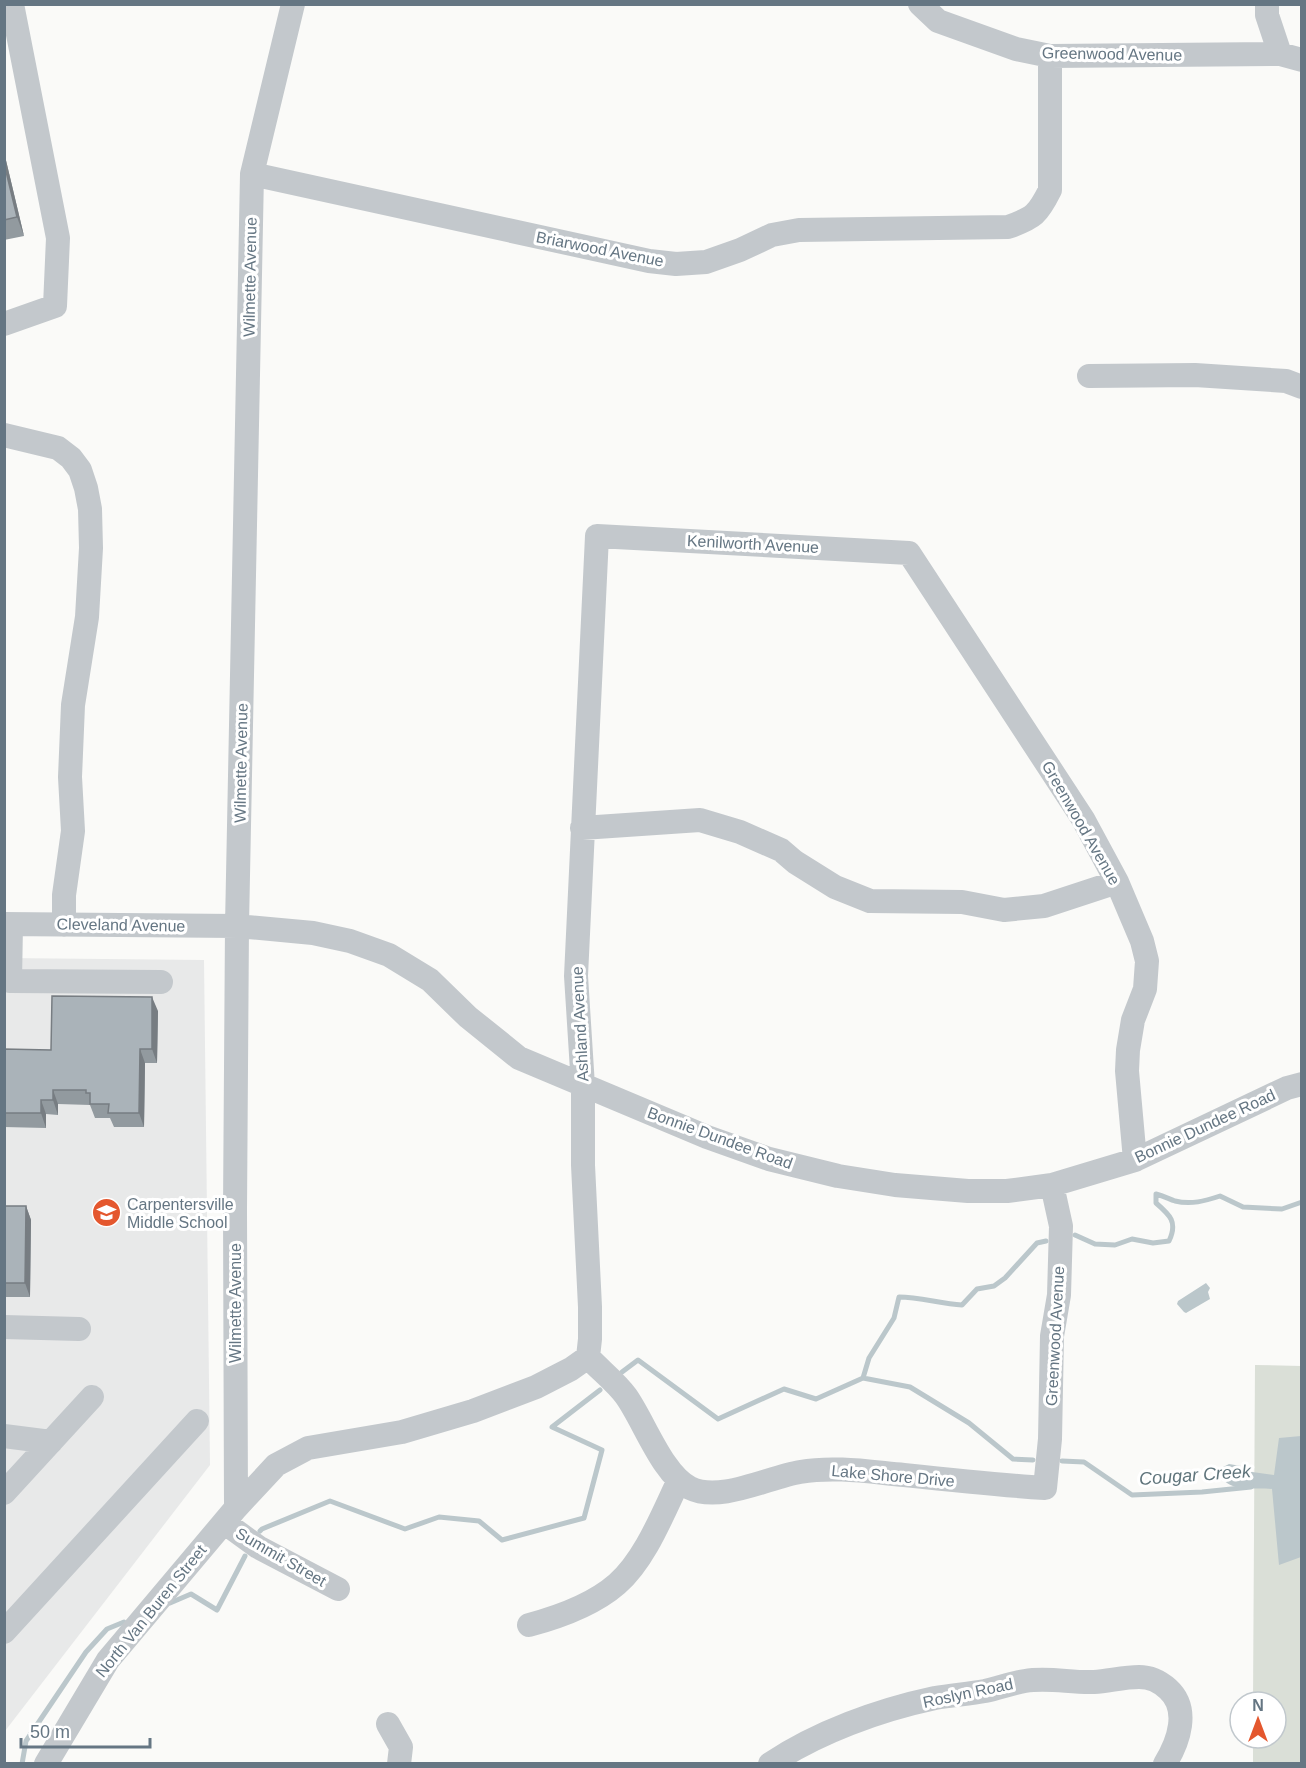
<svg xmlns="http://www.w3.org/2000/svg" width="1306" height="1768" font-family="Arial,sans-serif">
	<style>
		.built { fill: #e8e9e9 }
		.park { fill: #dadfd7 }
		.water { fill: #bbc7cb }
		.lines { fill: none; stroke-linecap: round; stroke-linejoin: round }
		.stream { stroke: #bbc7cb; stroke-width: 5 }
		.minor { stroke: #c3c8cc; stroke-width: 24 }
		.wall { fill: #929a9f }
		.shaded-wall { fill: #777d82 }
		.building { fill: #aab3b9; stroke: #777d82; stroke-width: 1.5 }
		.labels { text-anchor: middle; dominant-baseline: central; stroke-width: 6; stroke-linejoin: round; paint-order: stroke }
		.street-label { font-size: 16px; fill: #657683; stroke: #fff }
		.poi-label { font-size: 16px; fill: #657683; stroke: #fff; text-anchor: start }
		.water-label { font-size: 18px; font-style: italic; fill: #60757c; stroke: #fff }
	</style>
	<rect width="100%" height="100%" fill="#fafaf8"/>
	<!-- built -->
	<path class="built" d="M 5,958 L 204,960 L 210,1465 L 5,1731 Z"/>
	<!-- park -->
	<path class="park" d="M 1255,1365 L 1301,1366 L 1301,1763 L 1253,1763 L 1253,1738 L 1276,1738 L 1276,1702 L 1253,1702 Z"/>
	<!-- water -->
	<path class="water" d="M 1206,1283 L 1210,1288 L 1208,1292 L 1210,1299 L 1186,1313 L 1184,1312 L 1177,1304 L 1178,1301 Z
		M 1301,1436 L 1301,1557 L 1279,1565 L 1272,1489 C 1250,1487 1227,1494 1217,1470 L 1229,1464 L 1241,1466 L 1245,1471 L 1274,1475 L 1279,1438 Z"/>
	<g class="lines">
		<!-- stream -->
		<path class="stream" d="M 1075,1235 L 1095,1244 L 1115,1245 L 1132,1239 L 1153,1243 L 1169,1241 C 1178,1222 1170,1215 1156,1203 L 1156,1194 C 1164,1196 1169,1199 1175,1201 C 1191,1205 1205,1201 1220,1196 L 1243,1207 L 1282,1209 L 1302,1202
			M 622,1372 L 638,1360 L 718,1419 L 784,1389 L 816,1399 L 863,1378 L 910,1387 L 969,1423 L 1013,1459 L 1033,1460
			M 863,1378 L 869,1358 L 894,1318 L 899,1297 C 920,1297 941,1304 962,1305 L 977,1289 L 994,1286 L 1005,1278 L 1037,1243 L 1046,1241
			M 1062,1461 L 1084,1462 L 1132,1495 L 1202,1492 L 1251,1487
			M 260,1531 L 262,1529 L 330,1501 L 405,1529 L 439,1517 L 479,1521 L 502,1540 L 584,1518 L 602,1450 L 552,1427 L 600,1390
			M 170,1603 L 191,1594 L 217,1610 L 245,1556
			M 22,1764 L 26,1741 L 86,1652 L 107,1629 L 124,1622"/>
		<!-- minor -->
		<path class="minor" d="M 920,4 L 938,21 L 1016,49 L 1050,56 L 1280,54 L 1302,60
			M 1267,4 L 1267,15 L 1280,54
			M 252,174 L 649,261 L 676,264 L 706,262 L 740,250 L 772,235 L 799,230 L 1008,227 C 1034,218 1038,214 1050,190 L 1050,56
			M 4,324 L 55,306 L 58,238 L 12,4
			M 1089,376 L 1195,375 L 1286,381 L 1302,387
			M 4,435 L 58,448 L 71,458 L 80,470 L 86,488 L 90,509 L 91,548 L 87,617 L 73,705 L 70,777 L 73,831 L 64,895 L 64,925
			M 582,828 L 700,820 L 740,832 L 781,850 L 795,862 L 835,887 L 870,901 L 962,902 L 1004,910 L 1044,906 L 1117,882
			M 4,924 L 237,926 L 313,933 L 350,941 L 389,955 L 430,980 L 468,1017 L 519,1058 L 707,1137 L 769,1159 L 838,1176 L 895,1185 L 968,1191 L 1007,1191 L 1052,1185 L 1135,1160 L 1287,1088 L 1302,1084
			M 11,925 L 10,981 L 161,982
			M 4,1327 L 79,1329
			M 588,1357 L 590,1339 L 590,1307 L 583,1165 L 583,1086 L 576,976 L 597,536 L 909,553 L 1083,819 L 1117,882 L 1142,941 L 1147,961 L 1145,989 L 1133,1020 L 1128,1050 L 1127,1071 L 1135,1160
			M 588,1357 C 600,1370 616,1382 626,1396 C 644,1421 662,1474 690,1488 C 720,1503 769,1477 800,1472 C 835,1466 870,1472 904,1475 C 951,1480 998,1485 1045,1488 L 1050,1439 L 1052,1336 L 1059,1295 L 1061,1226 L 1052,1185
			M 4,1436 L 51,1442
			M 4,1493 L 92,1397
			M 236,1508 L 276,1465 L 308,1448 L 402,1432 L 473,1411 L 536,1387 L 571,1369 L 588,1357
			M 225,1523 L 258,1547 L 338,1589
			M 529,1625 C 559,1617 593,1605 617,1584 C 645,1560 663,1513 679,1480
			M 4,1632 L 197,1421
			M 388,1724 L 401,1747 L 399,1764
			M 46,1764 L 108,1660 L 236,1508 L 235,1210 L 237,926 L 252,174 L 293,4
			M 770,1764 C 818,1732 879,1710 935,1698 C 952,1695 969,1694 985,1691 C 999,1688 1012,1683 1025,1681 C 1048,1677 1071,1683 1094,1682 C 1109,1681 1124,1677 1139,1677 C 1151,1677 1159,1681 1168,1689 C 1190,1709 1179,1741 1165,1764"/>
	</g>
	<!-- wall -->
	<path class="wall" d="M 4,152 L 24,236 L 4,240 Z
		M 158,1011 L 157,1063 L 145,1063 L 144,1127 L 114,1127 L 110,1118 L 95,1118 L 90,1105 L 58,1104 L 58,1115 L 46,1114 L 46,1128 L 4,1127 L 4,1049 L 51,1050 Z
		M 4,1206 L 26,1206 L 31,1220 L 30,1297 L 4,1297 Z"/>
	<!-- shaded-wall -->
	<path class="shaded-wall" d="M 4,152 L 24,236 L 17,217 L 4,163 Z
		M 152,997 L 158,1011 L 157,1063 L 152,1049 Z
		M 140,1049 L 145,1063 L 144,1127 L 139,1113 Z
		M 53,1090 L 58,1104 L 58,1115 L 53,1100 Z
		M 41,1100 L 46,1114 L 46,1128 L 41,1113 Z
		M 26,1206 L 31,1220 L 30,1297 L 25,1283 Z"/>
	<!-- building -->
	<path class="building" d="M 4,163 L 17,217 L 4,220 Z
		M 52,996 L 152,997 L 152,1049 L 140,1049 L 139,1113 L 108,1113 L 109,1104 L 90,1104 L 90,1093 L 86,1093 L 86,1090 L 53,1090 L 53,1100 L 41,1100 L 41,1113 L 4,1113 L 4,1049 L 51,1050 Z
		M 4,1206 L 26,1206 L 25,1283 L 4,1283 Z"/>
	<!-- icons -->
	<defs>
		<symbol id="school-disc" viewBox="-11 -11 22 22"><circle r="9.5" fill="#e4572e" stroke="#fff"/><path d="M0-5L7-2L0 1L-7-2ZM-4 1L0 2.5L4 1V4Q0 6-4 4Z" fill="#fff"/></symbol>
	</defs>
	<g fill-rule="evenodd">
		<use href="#school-disc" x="90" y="1196" width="33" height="33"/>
	</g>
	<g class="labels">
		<!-- street labels -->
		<g class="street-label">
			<text transform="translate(1112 54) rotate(1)">Greenwood Avenue</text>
			<text transform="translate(600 249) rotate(11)">Briarwood Avenue</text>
			<text transform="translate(250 277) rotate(-89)">Wilmette Avenue</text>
			<text transform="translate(753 544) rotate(3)">Kenilworth Avenue</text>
			<text transform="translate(241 763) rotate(-89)">Wilmette Avenue</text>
			<text transform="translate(1081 823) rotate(60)">Greenwood Avenue</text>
			<text transform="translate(121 925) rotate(1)">Cleveland Avenue</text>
			<text transform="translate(580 1024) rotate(-93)">Ashland Avenue</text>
			<text transform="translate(1205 1126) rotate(-25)">Bonnie Dundee Road</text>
			<text transform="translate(720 1138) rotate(20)">Bonnie Dundee Road</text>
			<text transform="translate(235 1303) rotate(-90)">Wilmette Avenue</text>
			<text transform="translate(1055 1336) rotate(-87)">Greenwood Avenue</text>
			<text transform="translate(893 1476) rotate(5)">Lake Shore Drive</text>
			<text transform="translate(281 1557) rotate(30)">Summit Street</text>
			<text transform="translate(151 1611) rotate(-51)">North Van Buren Street</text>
			<text transform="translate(968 1693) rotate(-12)">Roslyn Road</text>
		</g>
		<!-- poi labels -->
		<g class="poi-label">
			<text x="127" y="1204">Carpentersville<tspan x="127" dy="18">Middle School</tspan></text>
		</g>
		<!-- water labels -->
		<g class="water-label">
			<text transform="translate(1195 1475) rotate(-4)">Cougar Creek</text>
		</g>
	</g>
	<!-- border -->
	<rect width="1306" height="1768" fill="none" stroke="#657683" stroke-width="12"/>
	<!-- north arrow -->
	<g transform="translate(1258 1720)"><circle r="28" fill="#ffffff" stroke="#c1c8cd" stroke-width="1.5"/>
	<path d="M0-4.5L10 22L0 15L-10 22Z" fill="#e4572e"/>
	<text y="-9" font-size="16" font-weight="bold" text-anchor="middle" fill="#657683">N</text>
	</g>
	<!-- scale -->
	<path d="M21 1738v9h129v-9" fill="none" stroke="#657683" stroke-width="3"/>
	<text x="30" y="1738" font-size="18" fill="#657683" stroke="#ffffff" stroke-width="4.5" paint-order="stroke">50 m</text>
</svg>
